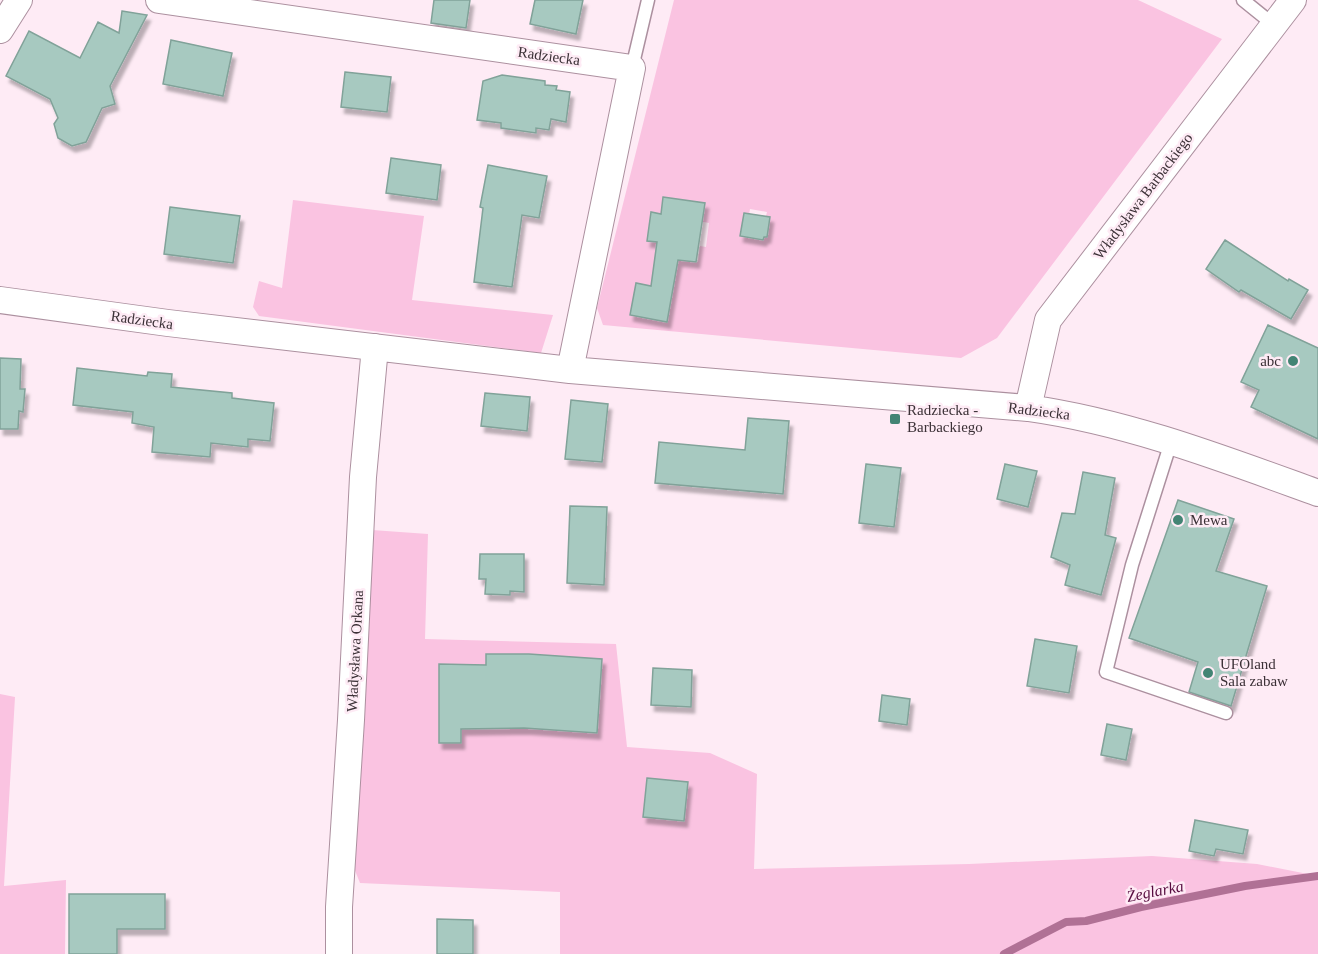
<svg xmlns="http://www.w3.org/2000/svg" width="1318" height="954" font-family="'Times New Roman',serif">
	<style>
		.green { fill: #fac3e1; fill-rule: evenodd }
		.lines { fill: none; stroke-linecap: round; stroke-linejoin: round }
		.stream { stroke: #b07195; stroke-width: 8 }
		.building { fill: #a7c9c0; stroke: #81a299; stroke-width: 1.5; filter: url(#shadow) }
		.lane-casing { stroke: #ac909f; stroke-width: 15 }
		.street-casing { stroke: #ac909f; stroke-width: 28 }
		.lane { stroke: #fff; stroke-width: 12 }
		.street { stroke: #fff; stroke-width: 26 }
		.poi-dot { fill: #438474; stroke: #feebf5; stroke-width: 2 }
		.labels { text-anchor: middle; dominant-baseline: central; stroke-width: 5; stroke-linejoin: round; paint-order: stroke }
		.street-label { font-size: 15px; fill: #3b3036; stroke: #feebf5 }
		.poi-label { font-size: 15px; fill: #3b3036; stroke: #feebf5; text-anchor: start }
		.water-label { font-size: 16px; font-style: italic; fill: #560a3e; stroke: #feebf5 }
	</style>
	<defs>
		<filter id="shadow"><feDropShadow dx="3.5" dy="6" stdDeviation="1.5" flood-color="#0004"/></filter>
	</defs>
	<rect width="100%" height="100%" fill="#feebf5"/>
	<!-- green -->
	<path class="green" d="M 674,0 L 1138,0 L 1222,39 L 997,338 L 961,358 L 603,325 L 597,308 ZM 750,209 L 767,212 L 766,216 L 770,217 L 767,237 L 764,237 L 763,240 L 745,237 ZM 651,212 L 709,223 L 706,247 L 700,246 L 698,262 L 655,257 L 657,242 L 647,240 ZM 636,284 L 673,290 L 667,321 L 631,315 Z
		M 293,200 L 424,216 L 412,300 L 553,315 L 541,353 L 259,316 L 253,307 L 259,281 L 282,288 Z
		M 372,530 L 428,534 L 425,639 L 616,644 L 627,747 L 710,753 L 757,774 L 754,869 L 969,864 L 1152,856 L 1257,864 L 1318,876 L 1318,954 L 560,954 L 560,892 L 360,883 L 350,858 Z
		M 0,694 L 15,697 L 4,886 L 66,880 L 65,954 L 0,954 Z"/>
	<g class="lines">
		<!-- stream -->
		<path class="stream" d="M 1004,954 L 1066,922 L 1086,921 L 1141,907 L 1245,886 L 1318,876"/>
	</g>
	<!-- building -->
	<path class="building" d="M 434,0 L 470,0 L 466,28 L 431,23 Z
		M 535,0 L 583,0 L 576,34 L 530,24 Z
		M 122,11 L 147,15 L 110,86 L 115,104 L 102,108 L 86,142 L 72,146 L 58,138 L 54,124 L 58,118 L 50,99 L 6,76 L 29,31 L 80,58 L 98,22 L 119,33 Z
		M 171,40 L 232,53 L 223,96 L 163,84 Z
		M 345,72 L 391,77 L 387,112 L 341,107 Z
		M 502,75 L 545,81 L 545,85 L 557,86 L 556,90 L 570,92 L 566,122 L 551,119 L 549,130 L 536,128 L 536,133 L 501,128 L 501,123 L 477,120 L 483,81 Z
		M 391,158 L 441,165 L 437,200 L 386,193 Z
		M 488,165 L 547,176 L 539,218 L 522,215 L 512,287 L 474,282 L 483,208 L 480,207 Z
		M 663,197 L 705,203 L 696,262 L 678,260 L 667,322 L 630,315 L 636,283 L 651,286 L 657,242 L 647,241 L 651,212 L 661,214 Z
		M 170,207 L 240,216 L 233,263 L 164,254 Z
		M 744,213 L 770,217 L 767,237 L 764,237 L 763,240 L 740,236 Z
		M 1225,240 L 1288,281 L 1289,279 L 1308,290 L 1291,319 L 1241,290 L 1239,292 L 1206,269 Z
		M 1268,325 L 1318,348 L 1318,439 L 1251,407 L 1259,390 L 1241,382 Z
		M 0,358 L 21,359 L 20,389 L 25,389 L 23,412 L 19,411 L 18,429 L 0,429 Z
		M 77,368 L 147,376 L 148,372 L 172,374 L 171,387 L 232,393 L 232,398 L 274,403 L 270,441 L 248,439 L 248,447 L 211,443 L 210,457 L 152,452 L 154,427 L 132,423 L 133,412 L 73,405 Z
		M 485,393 L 530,397 L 527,431 L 481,426 Z
		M 571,400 L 608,404 L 602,462 L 565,459 Z
		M 748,418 L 789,421 L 783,494 L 655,483 L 659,442 L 745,450 Z
		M 866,464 L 901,468 L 894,527 L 859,523 Z
		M 1005,464 L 1037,471 L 1028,507 L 997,499 Z
		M 1083,472 L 1115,478 L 1105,535 L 1116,538 L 1101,595 L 1065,585 L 1070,565 L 1051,557 L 1062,513 L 1075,514 Z
		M 1178,500 L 1234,519 L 1216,571 L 1267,586 L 1231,706 L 1189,692 L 1198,662 L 1129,638 Z
		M 570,506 L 607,507 L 604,585 L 567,583 Z
		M 480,554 L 524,554 L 524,592 L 510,591 L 510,595 L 485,594 L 486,579 L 479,579 Z
		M 1035,639 L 1077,646 L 1069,693 L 1027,686 Z
		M 486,654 L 529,654 L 602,659 L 597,733 L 524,728 L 461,729 L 461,743 L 439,743 L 439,664 L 486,665 Z
		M 653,668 L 692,670 L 691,707 L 651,705 Z
		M 882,695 L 910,699 L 907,725 L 879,721 Z
		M 1107,724 L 1132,729 L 1126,760 L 1101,755 Z
		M 647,778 L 688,782 L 684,821 L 643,817 Z
		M 1195,820 L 1248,830 L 1243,854 L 1216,849 L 1214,856 L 1189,851 Z
		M 69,894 L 165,894 L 165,929 L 117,929 L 117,954 L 69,954 Z
		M 437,919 L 473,920 L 473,954 L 437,954 Z"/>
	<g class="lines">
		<defs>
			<path id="lane" d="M 1243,0 L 1274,25
				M 632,68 L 648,0
				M 1171,442 L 1132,565 L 1106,672 L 1226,713"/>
			<path id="street" d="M 159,0 L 632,68 L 570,370
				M 0,30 L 19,0
				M 0,300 L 168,323 L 570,370 L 1028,408 C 1128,422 1224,459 1318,493
				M 1028,408 L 1048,320 L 1293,0
				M 339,954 L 339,907 L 351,720 L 363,477 L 375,347"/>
		</defs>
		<!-- lane casing -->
		<use href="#lane" class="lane-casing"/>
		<!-- street casing -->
		<use href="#street" class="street-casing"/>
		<!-- lane -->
		<use href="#lane" class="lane"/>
		<!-- street -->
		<use href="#street" class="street"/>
	</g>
	<!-- markers -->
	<g class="poi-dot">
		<circle cx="1293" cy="361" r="6"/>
		<rect x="889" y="413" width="12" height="12" rx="3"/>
		<circle cx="1178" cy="520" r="6"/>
		<circle cx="1208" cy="673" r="6"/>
	</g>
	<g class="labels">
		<!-- street labels -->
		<g class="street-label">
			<text transform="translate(549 56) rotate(8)">Radziecka</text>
			<text transform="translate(1143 196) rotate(-53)">Władysława Barbackiego</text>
			<text transform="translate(142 320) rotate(8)">Radziecka</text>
			<text transform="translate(1039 411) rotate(7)">Radziecka</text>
			<text transform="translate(355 651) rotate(-87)">Władysława Orkana</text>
		</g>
		<!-- poi labels -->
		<g class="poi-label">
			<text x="1281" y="361" text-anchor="end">abc</text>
			<text x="907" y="410">Radziecka -<tspan x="907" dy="17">Barbackiego</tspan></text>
			<text x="1190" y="520">Mewa</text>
			<text x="1220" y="664">UFOland<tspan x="1220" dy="17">Sala zabaw</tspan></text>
		</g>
		<!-- water labels -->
		<g class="water-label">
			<text transform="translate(1155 891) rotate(-11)">Żeglarka</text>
		</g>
	</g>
</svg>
